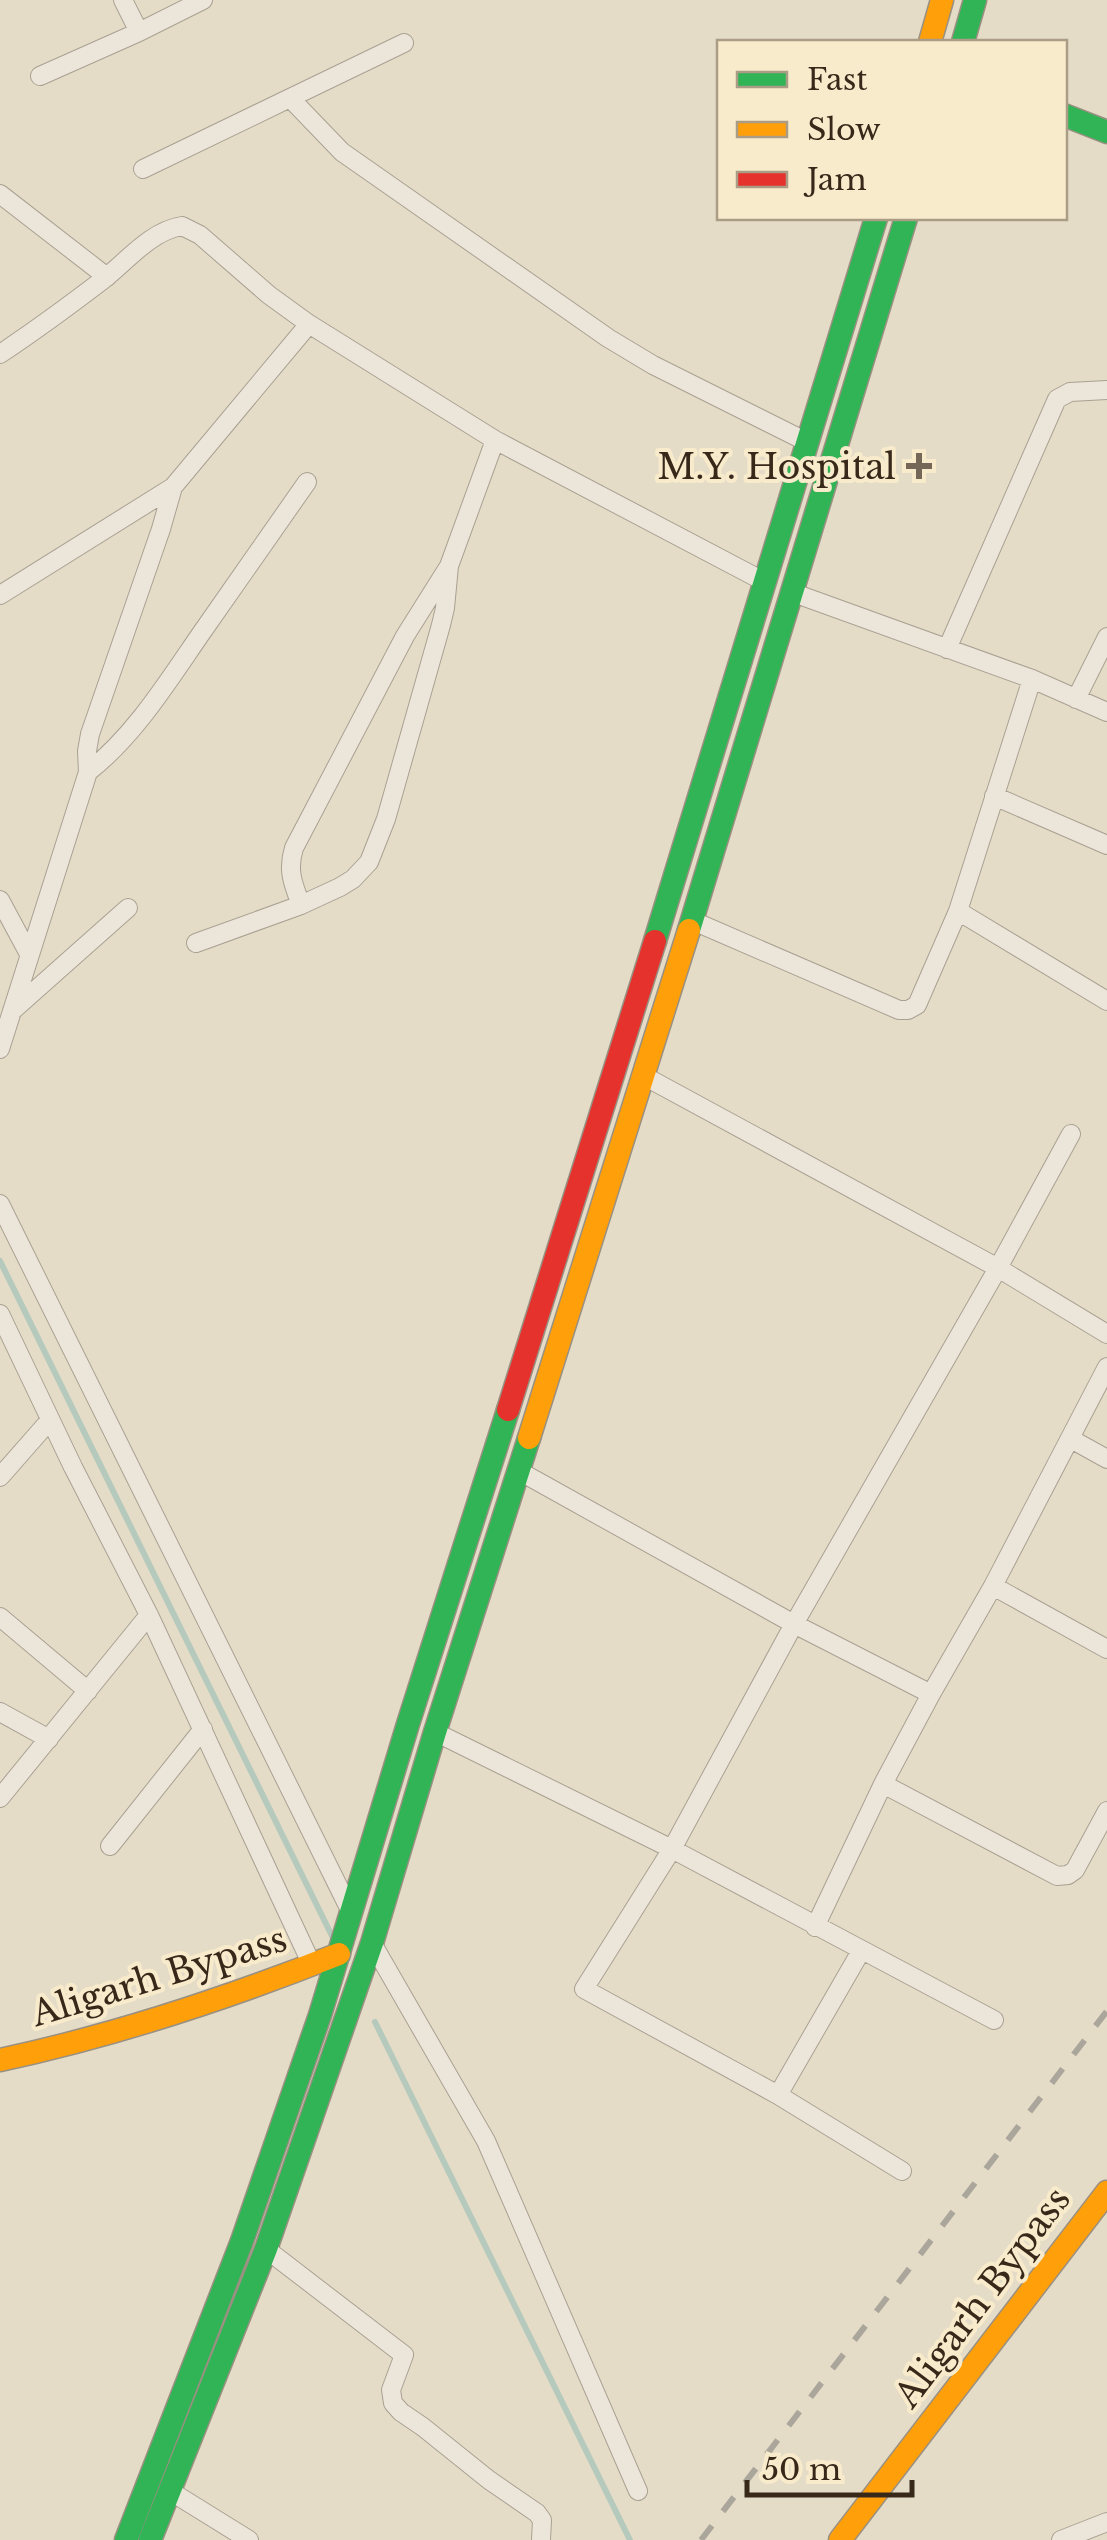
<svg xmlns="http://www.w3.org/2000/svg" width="1107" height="2540" font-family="'Libre Baskerville',serif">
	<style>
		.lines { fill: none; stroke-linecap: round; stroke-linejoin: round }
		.stream { stroke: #b5cabc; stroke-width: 6 }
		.street-casing { stroke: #a9a092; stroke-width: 20 }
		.fast-casing { stroke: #999082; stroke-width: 25 }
		.slow-casing { stroke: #999082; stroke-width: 25 }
		.jam-casing { stroke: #999082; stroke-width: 25 }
		.street { stroke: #ece6da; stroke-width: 18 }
		.fast { stroke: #30b455; stroke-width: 22 }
		.slow { stroke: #ff9f0a; stroke-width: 22 }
		.jam { stroke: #e5322d; stroke-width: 22 }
		.rail { stroke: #aba69b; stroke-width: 6; stroke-dasharray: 18 18; stroke-linecap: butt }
		.poi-dot { fill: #756757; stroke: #f8ebcc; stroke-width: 4 }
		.labels { text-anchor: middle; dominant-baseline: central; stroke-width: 8; stroke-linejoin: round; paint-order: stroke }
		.poi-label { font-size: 35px; fill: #38281a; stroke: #f8ebcc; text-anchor: end }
		.street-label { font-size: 35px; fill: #38281a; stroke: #f8ebcc }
	</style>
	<rect width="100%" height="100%" fill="#e5dcc8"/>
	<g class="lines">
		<!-- stream -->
		<path class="stream" d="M 0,1261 L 333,1938
			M 375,2022 L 630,2540"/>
		<defs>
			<path id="street" d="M 123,0 L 139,32 L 203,0
				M 404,43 L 290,98 L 342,152 L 608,338 L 653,365 L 809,443
				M 40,76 L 139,32
				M 143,169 L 290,98
				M 0,194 L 107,277
				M 0,354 C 36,330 70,305 104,279 C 128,260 151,231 182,226 L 200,235 L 269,295 L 309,324 L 495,440 L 765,582
				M 791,592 L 1032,679 L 1107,712
				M 0,595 L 173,487 L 309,324
				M 947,649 L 1057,399 L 1070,392 L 1107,390
				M 1076,699 L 1107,637
				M 88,772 C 134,736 167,683 200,635 C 236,584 271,533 307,482
				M 994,796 L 1107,845
				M 0,900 L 29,954
				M 301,905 C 293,884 287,870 294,848 L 405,636 L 449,566 L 495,440
				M 958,911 L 1032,679
				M 691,920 L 899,1010 L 908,1010 L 917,1005 L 958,911 L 1107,1001
				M 196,943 L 301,905 L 340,887 L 353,879 L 369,862 L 386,819 L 441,625 L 445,608 L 449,566
				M 12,1011 L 128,908
				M 0,1049 L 88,772 L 87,751 L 90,734 L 161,529 L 173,487
				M 644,1076 L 998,1268 L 1107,1334
				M 0,1204 L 352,1914
				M 0,1314 L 73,1467 L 149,1615 L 312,1965
				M 1071,1439 L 1107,1459
				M 519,1471 L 794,1624 L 931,1694
				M 0,1477 L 50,1420
				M 993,1586 L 1107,1649
				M 0,1617 L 88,1691
				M 0,1712 L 49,1739
				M 435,1732 L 672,1849 L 994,2020
				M 883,1784 L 1057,1876 L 1068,1875 L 1075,1870 L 1107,1811
				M 0,1798 L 149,1615
				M 110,1846 L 203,1729
				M 815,1927 L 883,1784 L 931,1694 L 993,1586 L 1107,1367
				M 372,1943 L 486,2141 L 638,2491
				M 861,1951 L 778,2095 L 584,1989 L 672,1849 L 794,1624 L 998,1268 L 1071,1134
				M 778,2095 L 902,2171
				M 266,2249 L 404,2355 L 391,2390 L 393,2403 L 401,2412 L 423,2427 L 489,2480 L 537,2513 L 542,2520 L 541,2540
				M 170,2491 L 249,2540
				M 1061,2540 L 1107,2522"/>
			<path id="fast" d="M 963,42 L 975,0
				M 1064,115 L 1107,132
				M 689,930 L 906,218
				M 655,941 L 876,218
				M 126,2540 L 242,2241 L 320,2015 L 408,1724 L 508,1410
				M 150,2540 L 266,2249 L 372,1943 L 435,1732 L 529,1438"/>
			<path id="slow" d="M 930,42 L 942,0
				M 529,1438 L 689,930
				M 0,2060 C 117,2035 228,1998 339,1954
				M 840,2540 L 1107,2192"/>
			<path id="jam" d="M 508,1410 L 655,941"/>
		</defs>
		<!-- street casing -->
		<use href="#street" class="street-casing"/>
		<!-- fast casing -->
		<use href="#fast" class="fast-casing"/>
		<!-- slow casing -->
		<use href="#slow" class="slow-casing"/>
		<!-- jam casing -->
		<use href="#jam" class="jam-casing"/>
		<!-- street -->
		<use href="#street" class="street"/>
		<!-- fast -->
		<use href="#fast" class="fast"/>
		<!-- slow -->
		<use href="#slow" class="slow"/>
		<!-- jam -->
		<use href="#jam" class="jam"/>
		<!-- rail -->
		<path class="rail" d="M 701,2540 L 1107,2011"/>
	</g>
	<!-- markers -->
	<path class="poi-dot" d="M914 451h10v10h10v10h-10v10h-10v-10h-10v-10h10z"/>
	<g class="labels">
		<!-- poi labels -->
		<g class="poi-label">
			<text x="896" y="466">M.Y. Hospital</text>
		</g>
		<!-- street labels -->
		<g class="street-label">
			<text transform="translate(159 1976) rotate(-17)">Aligarh Bypass</text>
			<text transform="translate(982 2297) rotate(-53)">Aligarh Bypass</text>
		</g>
	</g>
	<!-- legend -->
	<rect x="717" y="40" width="350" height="180" fill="#f8ebcc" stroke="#ab9d85" stroke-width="2.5"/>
	<rect x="737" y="72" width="50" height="15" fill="#30b455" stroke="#ab9d85" stroke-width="2.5"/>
	<text x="807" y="90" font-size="30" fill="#38281a">Fast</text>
	<rect x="737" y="122" width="50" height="15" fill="#ff9f0a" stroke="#ab9d85" stroke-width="2.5"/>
	<text x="807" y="140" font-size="30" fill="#38281a">Slow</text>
	<rect x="737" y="172" width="50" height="15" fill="#e5322d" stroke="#ab9d85" stroke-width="2.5"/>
	<text x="807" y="190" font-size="30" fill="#38281a">Jam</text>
	<!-- scale -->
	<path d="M747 2480v15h165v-15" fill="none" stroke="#38281a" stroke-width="5"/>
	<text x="762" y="2480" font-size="30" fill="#38281a" stroke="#f8ebcc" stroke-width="8" paint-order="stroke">50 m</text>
</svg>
